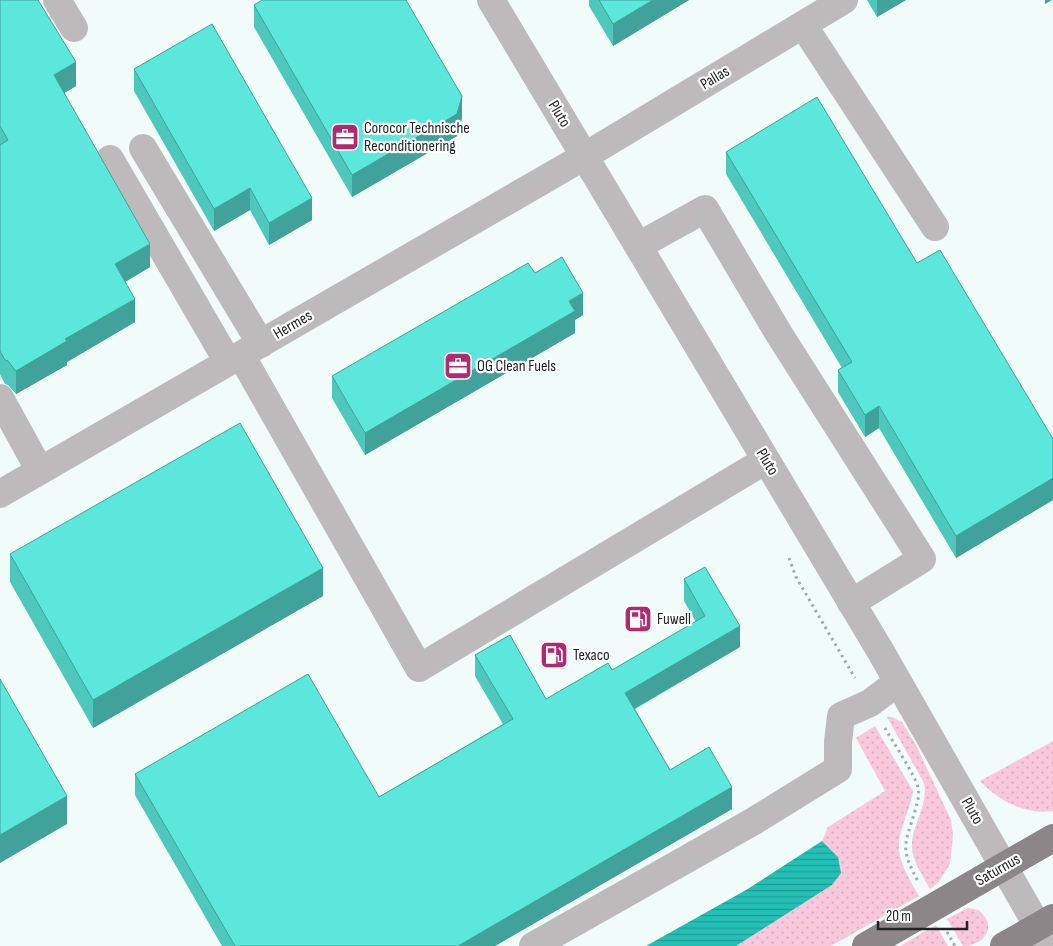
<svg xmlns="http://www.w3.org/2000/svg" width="1053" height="946" font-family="'Sofia Sans Condensed',sans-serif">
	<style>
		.green { fill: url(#green-dots) }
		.water { fill: url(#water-rules) }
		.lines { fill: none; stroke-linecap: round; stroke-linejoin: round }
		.path { stroke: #a3abaa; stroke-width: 3; stroke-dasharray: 2.5 4; stroke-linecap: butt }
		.minor { stroke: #bebabb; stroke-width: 28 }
		.major { stroke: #8d8688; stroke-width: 28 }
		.wall { fill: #4ec7bd }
		.shaded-wall { fill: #40a29a }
		.building { fill: #5be7dc; stroke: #40a29a }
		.labels { text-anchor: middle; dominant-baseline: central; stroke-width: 4.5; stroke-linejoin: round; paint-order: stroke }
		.street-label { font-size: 16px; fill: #202423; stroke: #fff }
		.poi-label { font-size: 16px; fill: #202423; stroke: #fff; text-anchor: start }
	</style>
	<defs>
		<pattern id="green-dots" width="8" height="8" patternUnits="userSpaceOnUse" patternTransform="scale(1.25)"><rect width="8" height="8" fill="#fac8dc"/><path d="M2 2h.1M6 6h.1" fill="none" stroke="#d6acbc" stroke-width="1.8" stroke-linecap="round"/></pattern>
		<pattern id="water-rules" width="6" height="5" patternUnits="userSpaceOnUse" patternTransform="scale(1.25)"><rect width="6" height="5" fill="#24c0b6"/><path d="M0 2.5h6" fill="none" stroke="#1f9c94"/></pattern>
	</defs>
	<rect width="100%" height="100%" fill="#f1fbfa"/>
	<!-- green -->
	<path class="green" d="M 887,717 L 892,717 L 902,722 L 916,745 L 951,820 L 953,836 L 950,864 L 938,883 L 930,889 C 923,876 914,864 912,849 C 910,826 929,807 924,783 Z
		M 875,726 L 913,791 C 911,804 906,815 902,828 C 893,856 906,873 919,896 L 831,946 L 736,946 L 832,885 L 838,857 L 822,841 L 828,827 L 885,791 L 856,738 Z
		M 1053,741 L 1053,811 C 1025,815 999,801 980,781 Z
		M 968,908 L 979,910 C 982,913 985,917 987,920 C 993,936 976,946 963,946 L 947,919 Z
		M 936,925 L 948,946 L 900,946 Z"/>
	<!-- water -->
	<path class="water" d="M 822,841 L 838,857 L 841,873 L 832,885 L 736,946 L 646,946 L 746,890 Z"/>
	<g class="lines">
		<!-- path -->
		<path class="path" d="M 789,558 L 796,577 L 855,678
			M 885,728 C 892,741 916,776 918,788 C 920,796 917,803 915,811 C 904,847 900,848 919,883
			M 947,932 L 955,946"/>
		<!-- minor -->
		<path class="minor" d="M 57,0 L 74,28
			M 491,0 L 881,652 L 1049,946
			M 803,25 L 935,227
			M 143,148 L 261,344
			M 110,159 L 228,362
			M 638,246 L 705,209 L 779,334 L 922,559 L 851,603
			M 241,355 L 419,668 L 766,460
			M 0,398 L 40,471
			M 0,494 L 585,156 L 844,0
			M 533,946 L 754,821 L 838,769 L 838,742 L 841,716 L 870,703 L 898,682"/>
		<!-- major -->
		<path class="major" d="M 866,946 L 1053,838
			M 1004,946 L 1053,918"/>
	</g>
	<!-- wall -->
	<path class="wall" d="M 0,0 L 76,86 L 64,93 L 150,267 L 125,282 L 135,322 L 67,362 L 67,365 L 16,394 L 8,385 L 5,384 L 0,374 Z
		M 589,0 L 689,0 L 613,46 L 589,6 Z
		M 867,0 L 906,0 L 877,17 Z
		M 254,5 L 462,118 L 457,136 L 352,197 L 254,27 Z
		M 134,69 L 312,220 L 269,245 L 250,210 L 214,231 L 134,91 Z
		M 726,152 L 917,263 L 1053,439 L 1053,500 L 956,558 L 879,428 L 865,437 L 838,392 L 838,370 L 842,368 L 726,174 Z
		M 535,273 L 583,315 L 575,320 L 575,333 L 365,455 L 332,398 L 332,376 Z
		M 10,554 L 323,596 L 93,728 L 10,582 Z
		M 684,579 L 740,647 L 635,709 L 670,770 L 732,809 L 495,946 L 222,946 L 135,795 L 135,774 L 379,797 L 503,724 L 475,676 L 475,655 L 546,699 L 612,670 L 696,622 L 684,601 Z"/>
	<!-- shaded-wall -->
	<path class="shaded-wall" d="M 653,0 L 689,0 L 613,46 L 613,24 Z
		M 877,0 L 906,0 L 877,17 Z
		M 1045,0 L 1052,0 L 1045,4 Z
		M 76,62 L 76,86 L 54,99 L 54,75 Z
		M 462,96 L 462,118 L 457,136 L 352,197 L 352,175 Z
		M 250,188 L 250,210 L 214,231 L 214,209 Z
		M 312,198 L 312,220 L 269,245 L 269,223 Z
		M 150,244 L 150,267 L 115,288 L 115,264 Z
		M 583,293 L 583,315 L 575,320 L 575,333 L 365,455 L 365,433 L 569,301 Z
		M 135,299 L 135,322 L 67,362 L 67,365 L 16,394 L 16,371 L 65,339 Z
		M 879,406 L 879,428 L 865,437 L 865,415 Z
		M 1053,478 L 1053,500 L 956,558 L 956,536 Z
		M 323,568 L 323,596 L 93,728 L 93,700 Z
		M 740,626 L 740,647 L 625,714 L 625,693 Z
		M 732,787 L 732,809 L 495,946 L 458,946 Z
		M 67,796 L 67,824 L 0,863 L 0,835 Z"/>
	<!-- building -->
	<path class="building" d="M 0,0 L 38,0 L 76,62 L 54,75 L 150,244 L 115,264 L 135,299 L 65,339 L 67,341 L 16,371 L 8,361 L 5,360 L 0,351 L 0,145 L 8,140 L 0,126 Z
		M 262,0 L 406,0 L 462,96 L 457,114 L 352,175 L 254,5 Z
		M 599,0 L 653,0 L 613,24 Z
		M 212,24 L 312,198 L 269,223 L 250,188 L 214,209 L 134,69 Z
		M 817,97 L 917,263 L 940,250 L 1053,439 L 1053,478 L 956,536 L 879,406 L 865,415 L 838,370 L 852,362 L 726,152 Z
		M 562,257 L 583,293 L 569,301 L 575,311 L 365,433 L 332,376 L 528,263 L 535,273 Z
		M 240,423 L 323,568 L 93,700 L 10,554 Z
		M 705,567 L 740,626 L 625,693 L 670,770 L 709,747 L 732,787 L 458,946 L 235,946 L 135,774 L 308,674 L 379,797 L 513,719 L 475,655 L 510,635 L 546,699 L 608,663 L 612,670 L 705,616 L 684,579 Z
		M 0,679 L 67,796 L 0,835 Z"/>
	<!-- icons -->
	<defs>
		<symbol id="office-square" viewBox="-11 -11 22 22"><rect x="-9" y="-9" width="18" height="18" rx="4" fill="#af2a71" stroke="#fff"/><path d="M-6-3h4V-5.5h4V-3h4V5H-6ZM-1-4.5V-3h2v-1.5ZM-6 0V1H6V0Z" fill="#fff"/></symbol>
		<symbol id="fuel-square" viewBox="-11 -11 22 22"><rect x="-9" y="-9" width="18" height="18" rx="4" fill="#af2a71" stroke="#fff"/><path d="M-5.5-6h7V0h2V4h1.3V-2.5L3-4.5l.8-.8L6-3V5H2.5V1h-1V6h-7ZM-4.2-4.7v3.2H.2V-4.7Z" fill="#fff"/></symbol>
	</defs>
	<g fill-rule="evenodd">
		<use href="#office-square" x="329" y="121" width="32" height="32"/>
		<use href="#office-square" x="442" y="350" width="32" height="32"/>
		<use href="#fuel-square" x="622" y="603" width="32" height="32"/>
		<use href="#fuel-square" x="538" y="639" width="32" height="32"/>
	</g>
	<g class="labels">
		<!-- street labels -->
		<g class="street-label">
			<text transform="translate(715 78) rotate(-31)">Pallas</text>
			<text transform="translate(559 114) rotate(59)">Pluto</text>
			<text transform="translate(293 325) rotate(-30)">Hermes</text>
			<text transform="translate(767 462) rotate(59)">Pluto</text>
			<text transform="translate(972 811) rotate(60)">Pluto</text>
			<text transform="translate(998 870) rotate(-30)">Saturnus</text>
		</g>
		<!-- poi labels -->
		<g class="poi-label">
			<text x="364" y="128">Corocor Technische<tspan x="364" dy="18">Reconditionering</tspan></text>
			<text x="477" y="366">OG Clean Fuels</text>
			<text x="657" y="619">Fuwell</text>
			<text x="573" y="655">Texaco</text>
		</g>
	</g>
	<!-- scale -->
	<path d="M878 921v8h89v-8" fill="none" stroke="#202423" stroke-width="2.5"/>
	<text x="886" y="921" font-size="15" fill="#202423" stroke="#ffffff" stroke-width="4" paint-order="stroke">20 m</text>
</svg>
